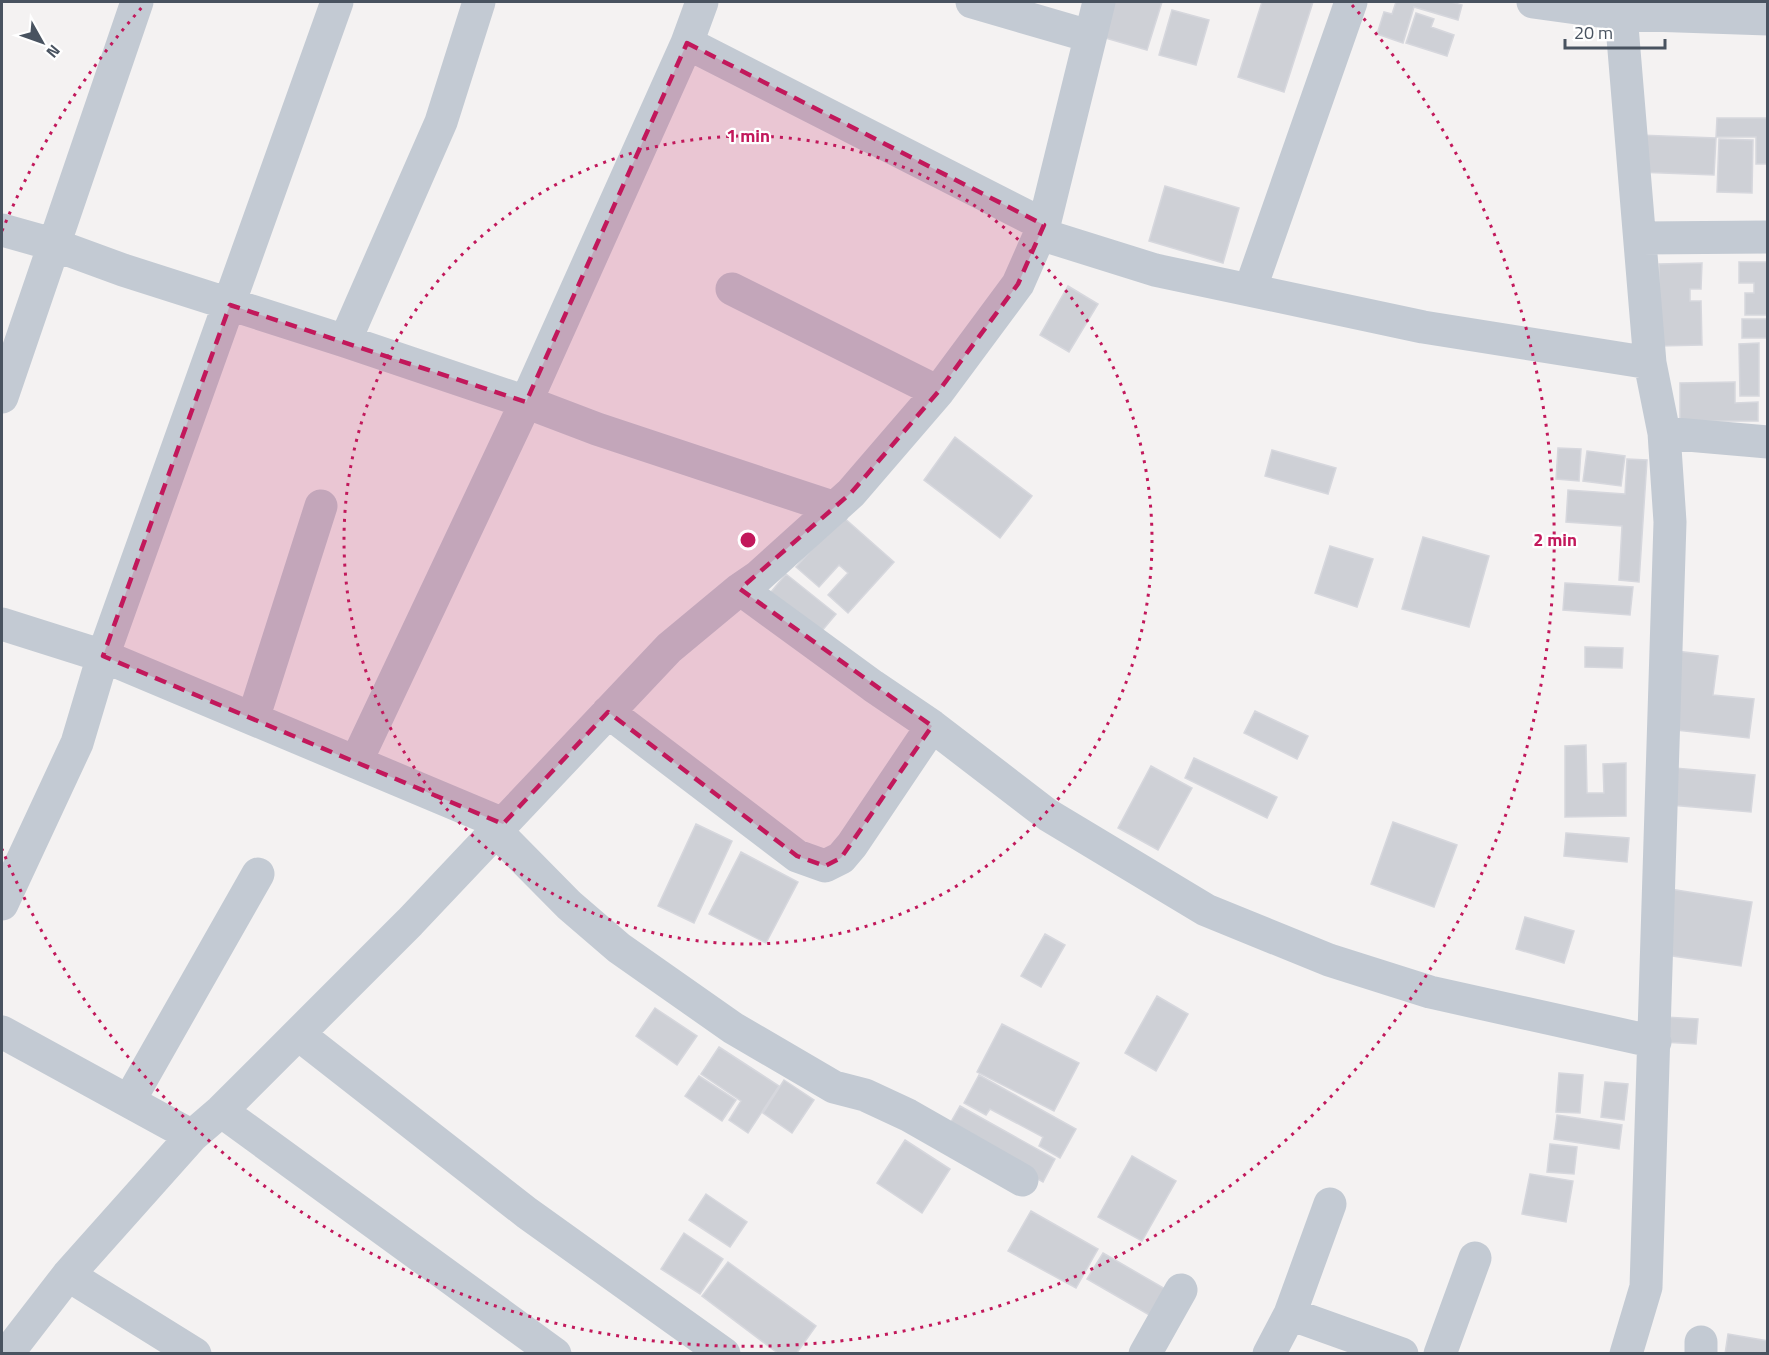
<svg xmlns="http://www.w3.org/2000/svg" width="1769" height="1355" font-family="'Titillium Web',sans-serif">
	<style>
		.building { fill: #ced0d6; stroke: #d6d7dd; stroke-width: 1.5 }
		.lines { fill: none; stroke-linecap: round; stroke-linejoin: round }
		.minor { stroke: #c3cad3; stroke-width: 33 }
		.marked { fill: #c2185b; fill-opacity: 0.2; stroke: #c2185b; stroke-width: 4.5; stroke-dasharray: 12 8; stroke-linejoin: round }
		.ring { fill: none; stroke: #c2185b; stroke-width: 3; stroke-dasharray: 3 6 }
		.centre { fill: #c2185b; stroke: #fff; stroke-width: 3 }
		.ring-label { font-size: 18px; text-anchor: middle; font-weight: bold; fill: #c2185b; stroke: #fff; stroke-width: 4.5; stroke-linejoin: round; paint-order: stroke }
	</style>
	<rect width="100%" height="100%" fill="#f4f2f2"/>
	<!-- building -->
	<path class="building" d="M 1113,2 L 1162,2 L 1147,50 L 1102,37 Z
		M 1262,2 L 1313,2 L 1284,92 L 1238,77 Z
		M 1396,2 L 1451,2 L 1462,5 L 1458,20 L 1414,7 L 1403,43 L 1377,34 L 1384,12 L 1392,14 Z
		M 1172,10 L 1209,20 L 1196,65 L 1159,55 Z
		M 1416,13 L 1434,19 L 1431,27 L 1454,35 L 1447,56 L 1406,43 Z
		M 1717,118 L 1768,118 L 1768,164 L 1756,164 L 1756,137 L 1716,137 Z
		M 1638,135 L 1716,138 L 1714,175 L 1637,172 Z
		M 1719,139 L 1753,140 L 1752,193 L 1717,192 Z
		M 1165,186 L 1239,208 L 1223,263 L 1149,241 Z
		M 1739,262 L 1768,262 L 1768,315 L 1745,315 L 1745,293 L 1754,293 L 1754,283 L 1739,283 Z
		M 1702,263 L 1701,289 L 1690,289 L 1690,301 L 1701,301 L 1702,345 L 1659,346 L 1659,264 Z
		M 1068,286 L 1098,304 L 1069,352 L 1040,335 Z
		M 1742,319 L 1768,319 L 1768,338 L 1742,338 Z
		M 1759,343 L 1759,396 L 1740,396 L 1739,344 Z
		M 1735,382 L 1735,403 L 1758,402 L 1758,421 L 1680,421 L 1680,383 Z
		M 955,437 L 1032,496 L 1000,538 L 924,480 Z
		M 1558,448 L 1581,449 L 1579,481 L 1556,479 Z
		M 1272,450 L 1336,468 L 1328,494 L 1265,476 Z
		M 1587,451 L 1625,456 L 1621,486 L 1583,481 Z
		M 1627,459 L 1647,460 L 1639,582 L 1619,580 L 1622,526 L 1566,522 L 1568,490 L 1625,494 Z
		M 842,516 L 894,562 L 848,613 L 828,595 L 848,573 L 839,565 L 819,587 L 796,567 Z
		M 1423,537 L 1489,556 L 1469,627 L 1402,609 Z
		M 1330,546 L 1373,559 L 1357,607 L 1315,593 Z
		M 786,574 L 836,614 L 821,632 L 771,592 Z
		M 1565,583 L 1633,587 L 1630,615 L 1563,610 Z
		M 1585,647 L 1623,648 L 1622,668 L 1585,667 Z
		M 1676,651 L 1718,656 L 1713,695 L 1754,699 L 1749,738 L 1667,729 Z
		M 1255,711 L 1308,736 L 1297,759 L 1244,733 Z
		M 1586,745 L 1587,793 L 1604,793 L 1603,764 L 1626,763 L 1626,816 L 1565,817 L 1565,746 Z
		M 1194,758 L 1277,797 L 1267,818 L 1185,778 Z
		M 1151,766 L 1192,788 L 1158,850 L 1118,828 Z
		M 1674,768 L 1755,775 L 1751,812 L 1670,805 Z
		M 1393,822 L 1457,845 L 1434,907 L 1371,884 Z
		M 696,824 L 732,841 L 694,923 L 658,906 Z
		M 1566,833 L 1629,838 L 1627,862 L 1564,856 Z
		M 741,852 L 798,882 L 766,943 L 709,914 Z
		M 1670,889 L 1752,902 L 1741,966 L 1659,954 Z
		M 1525,917 L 1574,931 L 1564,963 L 1516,949 Z
		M 1045,934 L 1065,945 L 1041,987 L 1021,976 Z
		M 1157,996 L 1188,1014 L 1156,1071 L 1125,1053 Z
		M 655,1008 L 697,1036 L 677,1065 L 636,1036 Z
		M 1665,1017 L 1698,1019 L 1696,1044 L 1663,1042 Z
		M 1002,1024 L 1079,1063 L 1054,1111 L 977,1072 Z
		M 719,1047 L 779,1086 L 748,1133 L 729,1120 L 741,1101 L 701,1074 Z
		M 1559,1073 L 1583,1075 L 1580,1113 L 1556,1112 Z
		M 979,1075 L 1076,1129 L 1060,1158 L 1039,1146 L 1043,1137 L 990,1109 L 986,1115 L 964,1103 Z
		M 699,1076 L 736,1100 L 722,1121 L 685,1096 Z
		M 784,1080 L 814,1100 L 792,1133 L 763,1113 Z
		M 1605,1082 L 1628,1084 L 1624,1120 L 1601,1117 Z
		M 960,1106 L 1055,1159 L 1043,1182 L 947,1129 Z
		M 1557,1115 L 1622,1125 L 1619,1149 L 1554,1139 Z
		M 905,1140 L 950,1169 L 922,1213 L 877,1183 Z
		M 1550,1144 L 1577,1147 L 1574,1174 L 1547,1172 Z
		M 1132,1156 L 1176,1181 L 1142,1241 L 1098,1217 Z
		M 1530,1174 L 1573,1181 L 1566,1222 L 1522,1214 Z
		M 706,1194 L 747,1222 L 730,1247 L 689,1220 Z
		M 1031,1211 L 1098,1249 L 1076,1288 L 1008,1251 Z
		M 684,1233 L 723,1259 L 700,1294 L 661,1269 Z
		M 1103,1253 L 1167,1290 L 1151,1316 L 1087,1279 Z
		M 728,1262 L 816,1326 L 796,1354 L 779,1354 L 702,1296 Z
		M 1728,1334 L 1768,1341 L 1768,1354 L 1725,1354 Z"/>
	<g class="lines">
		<!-- minor -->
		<path class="minor" d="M 972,2 L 1089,36
			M 1533,2 L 1620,14 L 1768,19
			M 1620,2 L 1650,363 L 1664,433 L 1670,522 L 1646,1287 L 1626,1354
			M 687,43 L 1044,225
			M 2,230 L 52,244 L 123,270 L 345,341 L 526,402 L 597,429 L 835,508
			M 1040,234 L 1155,270 L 1423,327 L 1650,363
			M 1641,238 L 1768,237
			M 732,289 L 938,392
			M 1250,290 L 1351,2
			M 345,341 L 441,122 L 479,2
			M 2,397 L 137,2
			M 1664,433 L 1768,442
			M 740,589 L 873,686 L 932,726 L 1048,815 L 1206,910 L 1329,960 L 1430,992 L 1655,1042
			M 2,624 L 103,656 L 503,824
			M 608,712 L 797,856 L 825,866 L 841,858 L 852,845 L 932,726
			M 253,719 L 321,506
			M 356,762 L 526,402 L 687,43 L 702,2
			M 496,831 L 569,905 L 619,948 L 733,1028 L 834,1087 L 865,1095 L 908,1115 L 1022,1180
			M 2,904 L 77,743 L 103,656 L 337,2
			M 2,1032 L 192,1136
			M 298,1034 L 527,1213 L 724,1354
			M 129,1101 L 258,874
			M 221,1111 L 555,1354
			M 68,1275 L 195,1354
			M 1290,1314 L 1402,1354
			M 7,1354 L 68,1275 L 192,1136 L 221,1111 L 410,922 L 669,648 L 740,589 L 759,576 L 851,493 L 938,392 L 1018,284 L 1044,225 L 1099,2
			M 1145,1354 L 1181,1290
			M 1269,1354 L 1290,1314 L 1330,1204
			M 1440,1354 L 1475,1258
			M 1701,1354 L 1701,1342"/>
	</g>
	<!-- marked area -->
	<path class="marked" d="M 687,43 L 1044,225 L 1018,284 L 938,392 L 851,493 L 740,589 L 932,726 L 841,858 L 825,866 L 797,856 L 608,712 L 503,824 L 103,656 L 230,305 L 526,402 Z"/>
	<!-- distance rings -->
	<g class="ring">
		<circle cx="748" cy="540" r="404"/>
		<path d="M2 231A807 807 0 0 1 144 5M1352 5A807 807 0 1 1 2 849"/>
	</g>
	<circle cx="748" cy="540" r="9" class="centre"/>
	<g class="ring-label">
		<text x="748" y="142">1 min</text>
		<text x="1555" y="546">2 min</text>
	</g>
	<!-- border -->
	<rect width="1769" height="1355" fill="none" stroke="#495360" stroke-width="6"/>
	<!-- north arrow -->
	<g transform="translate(42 42) rotate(130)" stroke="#ffffff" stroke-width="4.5" paint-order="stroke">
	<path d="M0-4.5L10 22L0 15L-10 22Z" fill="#495360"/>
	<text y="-9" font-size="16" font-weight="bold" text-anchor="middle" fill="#495360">N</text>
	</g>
	<!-- scale -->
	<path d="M1565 39v9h100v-9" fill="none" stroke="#495360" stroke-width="3"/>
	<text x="1574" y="39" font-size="18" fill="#495360" stroke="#ffffff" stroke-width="4.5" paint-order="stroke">20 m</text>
</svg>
